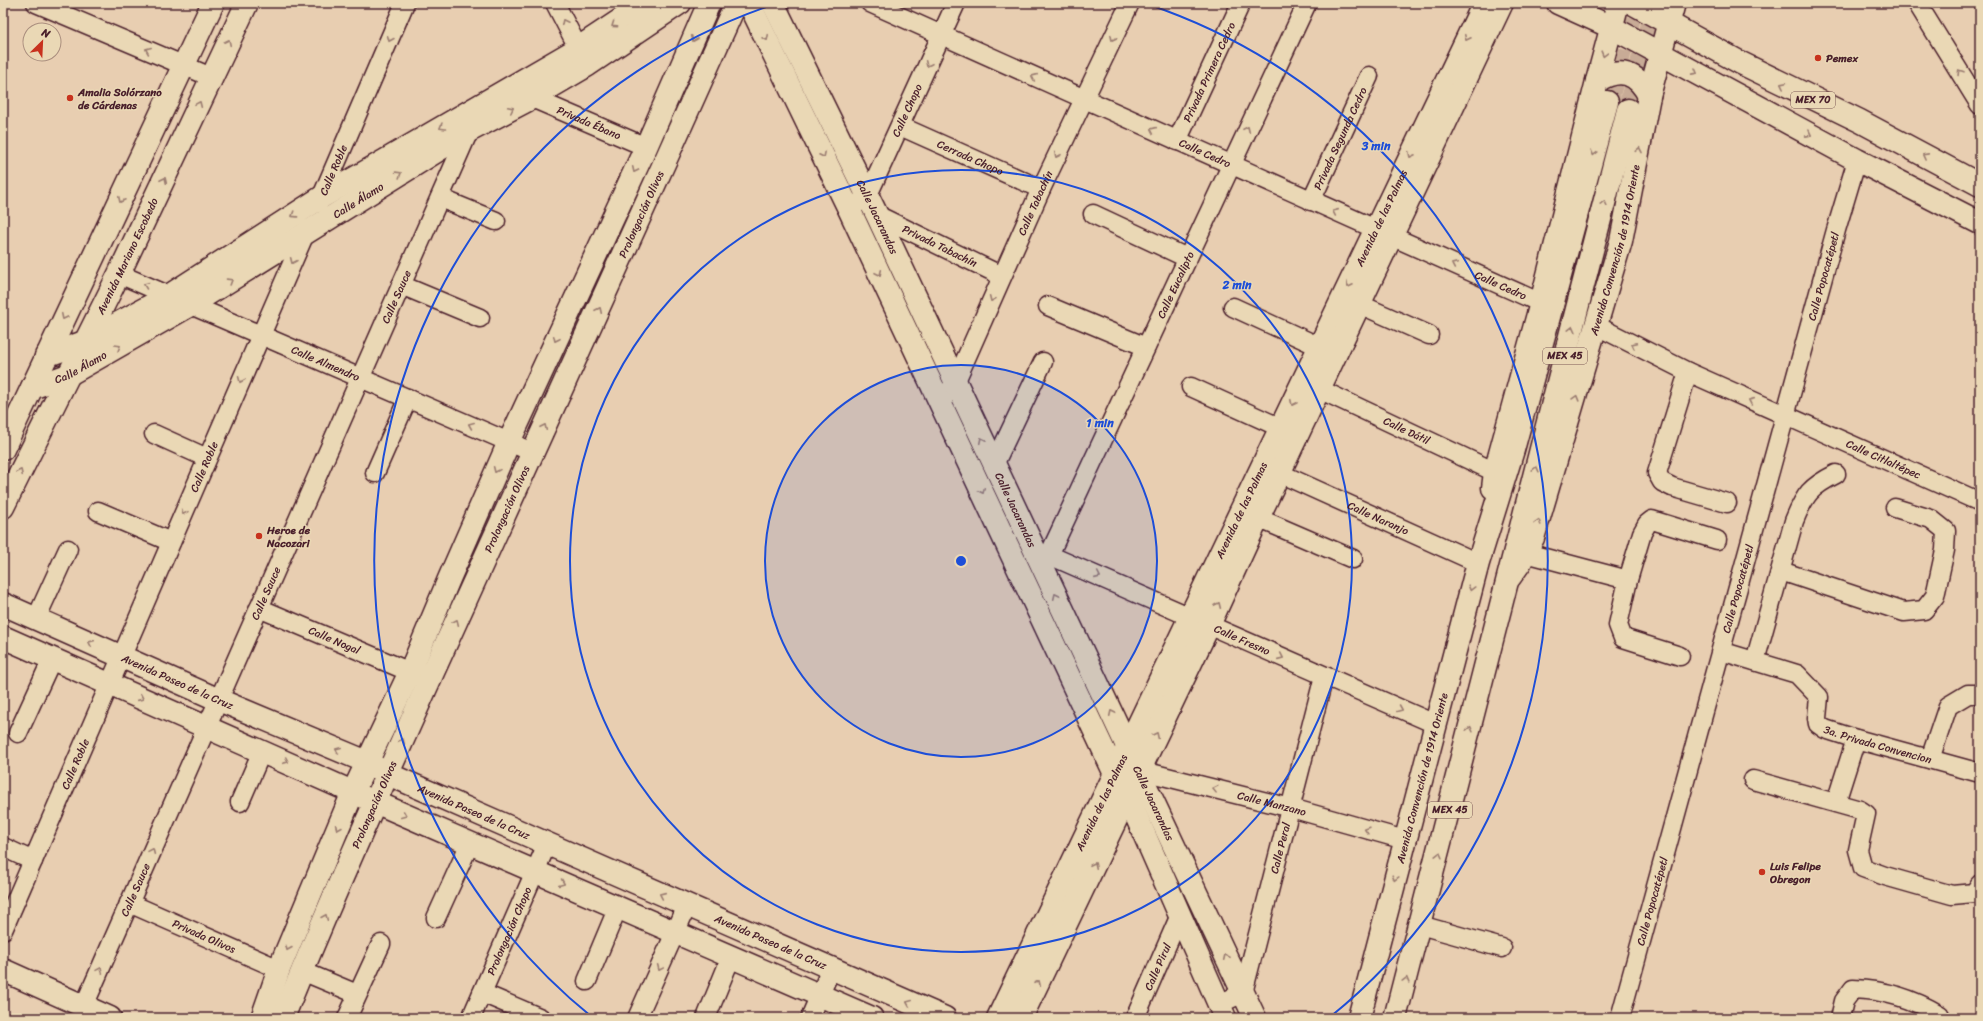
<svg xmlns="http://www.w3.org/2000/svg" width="1983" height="1021" font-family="Sriracha,sans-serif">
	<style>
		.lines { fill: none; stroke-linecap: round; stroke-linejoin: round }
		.primary-tunnel { stroke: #c8ab96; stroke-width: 22; stroke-dasharray: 22 11; stroke-linecap: butt }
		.minor-casing { stroke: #4a1f2b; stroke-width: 21 }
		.tertiary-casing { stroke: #4a1f2b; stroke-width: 25 }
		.secondary-casing { stroke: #4a1f2b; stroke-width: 25 }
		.primary-casing { stroke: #4a1f2b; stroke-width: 25 }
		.minor { stroke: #ead8b5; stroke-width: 18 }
		.tertiary { stroke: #ead8b5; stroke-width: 22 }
		.secondary { stroke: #ead8b5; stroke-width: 22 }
		.primary { stroke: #ead8b5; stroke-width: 22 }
		.oneway { stroke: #9a7c70 }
		.ring { fill: none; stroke: #1d4ed8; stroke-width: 2 }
		.poi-dot { fill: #c8321e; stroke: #ead8b5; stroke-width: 1.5 }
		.labels { text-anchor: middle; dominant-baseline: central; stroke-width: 3; stroke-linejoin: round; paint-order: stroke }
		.shield { fill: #ead8b5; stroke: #7a5654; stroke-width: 1 }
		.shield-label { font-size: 10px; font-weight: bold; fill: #4a1f2b }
		.poi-label { font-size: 11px; font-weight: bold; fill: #4a1f2b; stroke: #ead8b5; text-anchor: start }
		.street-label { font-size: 11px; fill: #4a1f2b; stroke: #ead8b5 }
		.centre { fill: #1d4ed8; stroke: #ead8b5; stroke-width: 2 }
		.ring-label { font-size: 12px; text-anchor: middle; font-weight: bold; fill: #1d4ed8; stroke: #ead8b5; stroke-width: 3; stroke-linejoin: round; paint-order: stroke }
	</style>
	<rect width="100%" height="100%" fill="#e8ceb1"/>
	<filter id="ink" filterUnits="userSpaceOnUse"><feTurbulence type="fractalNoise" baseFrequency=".025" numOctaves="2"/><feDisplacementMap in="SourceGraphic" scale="8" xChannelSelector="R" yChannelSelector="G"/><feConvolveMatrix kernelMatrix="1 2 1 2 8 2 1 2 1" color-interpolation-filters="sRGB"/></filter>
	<g filter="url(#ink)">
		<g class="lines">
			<!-- primary-tunnel -->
			<path class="primary-tunnel" d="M 1607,102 L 1634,3
				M 1628,110 L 1658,3"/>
			<defs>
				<g id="minor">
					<path d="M 36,3 L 211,77"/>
					<path d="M 555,3 L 585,61"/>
					<path id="s1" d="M 870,3 L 1541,303"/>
					<path d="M 1917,3 L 1980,105"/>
					<path id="s2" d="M 532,98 L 646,147"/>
					<path id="s3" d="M 900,126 L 1041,189"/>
					<path id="s4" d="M 1177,141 L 1241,3"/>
					<path d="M 440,198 L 496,221"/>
					<path id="s5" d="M 1311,201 L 1369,76"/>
					<path id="s6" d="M 319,203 L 405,3"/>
					<path id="s7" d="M 849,209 L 867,197 L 956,3"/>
					<path d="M 1093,214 L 1187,258"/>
					<path id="s8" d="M 877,215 L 1002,276"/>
					<path id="s9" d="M 119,274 L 532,452"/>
					<path d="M 401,285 L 480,318"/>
					<path d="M 1359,304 L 1429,335"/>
					<path d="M 1048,306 L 1146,347"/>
					<path d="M 1233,307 L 1320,347"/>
					<path id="s10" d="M 1597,326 L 1688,372 L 1980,502"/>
					<path d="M 1688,372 L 1657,473 L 1662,482 L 1672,487 L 1727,503"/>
					<path d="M 1191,387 L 1281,428"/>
					<path id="s11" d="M 1319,389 L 1495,472"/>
					<path id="s12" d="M 940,403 L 955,383 L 1041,189 L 1130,3"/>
					<path d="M 154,434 L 207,458"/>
					<path d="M 994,465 L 1043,362"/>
					<path d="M 375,473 L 408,398"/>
					<path id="s13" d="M 1279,473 L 1478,563"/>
					<path d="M 98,511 L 171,542"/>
					<path d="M 1258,518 L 1353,559"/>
					<path d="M 1526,553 L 1628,580"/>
					<path id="s14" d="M 1049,555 L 1435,724"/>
					<path id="s15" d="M 1038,559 L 1049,555 L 1307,3"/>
					<path d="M 1781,571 L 1904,612 L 1924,610 L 1935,596 L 1945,550 L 1946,531 L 1931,519 L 1895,508"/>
					<path id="s16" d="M 259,608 L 410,672"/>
					<path d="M 36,619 L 68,549"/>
					<path id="s17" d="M 1721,651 L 1797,674 L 1819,697 L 1817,718 L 1818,724 L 1825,729 L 1856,739 L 1980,773"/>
					<path d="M 1680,656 L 1623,638 L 1618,625 L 1628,580 L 1642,533 L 1647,524 L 1652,520 L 1717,540"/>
					<path d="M 1755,661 L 1794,521 C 1805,494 1810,487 1836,474"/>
					<path d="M 18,733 L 52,659"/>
					<path d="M 1930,759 L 1948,706 L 1968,694 L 1980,694"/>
					<path id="s18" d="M 1139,770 L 1291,808 L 1405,840"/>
					<path d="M 1753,780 L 1860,810 L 1866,814 L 1858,850 L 1863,868 L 1885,876 L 1952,895 L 1974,893 L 1980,884"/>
					<path d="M 240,802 L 262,751"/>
					<path d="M 1836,802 L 1856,739"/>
					<path d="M 3,847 L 33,861"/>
					<path id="s19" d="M 129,903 L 279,969"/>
					<path d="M 436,918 L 470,843"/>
					<path d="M 1420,925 L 1502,948"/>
					<path id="s20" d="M 3,930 L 307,229"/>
					<path d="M 302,971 L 357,994"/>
					<path d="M 587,981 L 618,907"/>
					<path d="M 482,993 L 541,1018"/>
					<path id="s21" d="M 1219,1004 L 1243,993 L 1324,676"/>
					<path id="s22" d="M 84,1006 L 469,131 L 468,126"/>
					<path d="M 347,1018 L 381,944"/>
					<path id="s23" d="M 471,1018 L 547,844"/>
					<path d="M 637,1018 L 687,906"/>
					<path d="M 706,1018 L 731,957"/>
					<path d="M 810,1018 L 831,969"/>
					<path id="s24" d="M 1135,1018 L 1180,915"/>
					<path id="s25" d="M 1620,1018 L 1836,230 L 1857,160"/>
					<path d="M 1840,1018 L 1844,1001 L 1853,989 C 1884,990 1914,999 1940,1015 L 1941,1018"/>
				</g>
				<g id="tertiary">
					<path d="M 749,3 L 849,209 L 1115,774 L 1127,795 L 1225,1018"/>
					<path id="s26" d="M 773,3 L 877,215 L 1255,1018"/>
					<path d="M 46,356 L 84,342 L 170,295 L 322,197 L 577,49 L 646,3"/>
					<path id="s27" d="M 32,388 L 68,375 L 192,304 L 469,131 L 532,98 L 588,65 L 680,3"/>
					<path d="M 3,970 L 110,1018"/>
					<path d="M 262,1018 L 279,969 L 353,792 L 410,672 L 449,579 L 509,442 L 646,147 L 709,3"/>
					<path id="s28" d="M 283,1018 C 330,900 383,785 434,670 C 534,447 637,226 736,3"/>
					<path id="s29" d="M 998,1018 L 1484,3"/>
					<path d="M 1021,1018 L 1209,625 L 1258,518 L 1502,3"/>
				</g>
				<g id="secondary">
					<path d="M 1597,81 C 1620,67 1637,72 1649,96"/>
					<path d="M 1493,488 L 1495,472 L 1541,303 L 1597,81 L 1618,3"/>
					<path id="s30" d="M 1510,577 L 1520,563 L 1533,538 L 1621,241 L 1649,96 L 1674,3"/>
					<path id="s31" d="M 3,604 L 219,700 L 367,762 L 388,774 L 945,1018"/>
					<path d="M 3,637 L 375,802 L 872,1018"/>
				</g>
				<g id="primary">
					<path d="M 1558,3 L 1611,27 L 1857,160 L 1980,223"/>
					<path d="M 1632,3 L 1741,63 L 1860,121 L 1980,185"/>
					<path d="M 3,449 L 213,3"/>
					<path id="s32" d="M 3,507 L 119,274 L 247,3"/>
					<path id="s33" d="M 1359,1018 L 1478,563 L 1513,450 L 1607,102"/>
					<path d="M 1395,1018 L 1628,110"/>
				</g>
			</defs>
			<!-- minor casing -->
			<use href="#minor" class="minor-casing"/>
			<!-- tertiary casing -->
			<use href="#tertiary" class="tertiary-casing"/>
			<!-- secondary casing -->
			<use href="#secondary" class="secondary-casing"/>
			<!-- primary casing -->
			<use href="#primary" class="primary-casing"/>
			<!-- minor -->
			<use href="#minor" class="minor"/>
			<!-- tertiary -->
			<use href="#tertiary" class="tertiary"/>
			<!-- secondary -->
			<use href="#secondary" class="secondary"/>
			<!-- primary -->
			<use href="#primary" class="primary"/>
		</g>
		<!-- one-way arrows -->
		<defs><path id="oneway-chevron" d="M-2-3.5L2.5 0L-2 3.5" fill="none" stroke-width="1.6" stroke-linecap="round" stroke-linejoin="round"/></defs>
		<g class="oneway">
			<use href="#oneway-chevron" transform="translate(564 22) rotate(-116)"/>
			<use href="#oneway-chevron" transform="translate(614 25) rotate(146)"/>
			<use href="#oneway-chevron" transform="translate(766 38) rotate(64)"/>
			<use href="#oneway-chevron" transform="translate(1113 38) rotate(116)"/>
			<use href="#oneway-chevron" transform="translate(1467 38) rotate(116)"/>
			<use href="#oneway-chevron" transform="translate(390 39) rotate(113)"/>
			<use href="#oneway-chevron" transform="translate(694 39) rotate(114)"/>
			<use href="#oneway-chevron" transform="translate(228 42) rotate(-64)"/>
			<use href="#oneway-chevron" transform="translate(148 50) rotate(-157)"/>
			<use href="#oneway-chevron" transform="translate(1604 54) rotate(105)"/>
			<use href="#oneway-chevron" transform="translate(928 64) rotate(115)"/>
			<use href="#oneway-chevron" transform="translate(1695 72) rotate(29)"/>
			<use href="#oneway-chevron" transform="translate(1960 72) rotate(-122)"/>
			<use href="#oneway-chevron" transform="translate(1034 77) rotate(-156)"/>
			<use href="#oneway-chevron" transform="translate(1783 85) rotate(-153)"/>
			<use href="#oneway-chevron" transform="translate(199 104) rotate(-66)"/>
			<use href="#oneway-chevron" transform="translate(511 109) rotate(-27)"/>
			<use href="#oneway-chevron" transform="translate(442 127) rotate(150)"/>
			<use href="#oneway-chevron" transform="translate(1247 129) rotate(-65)"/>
			<use href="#oneway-chevron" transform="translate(1153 130) rotate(-156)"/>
			<use href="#oneway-chevron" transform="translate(1809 134) rotate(28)"/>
			<use href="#oneway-chevron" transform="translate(1639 150) rotate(-79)"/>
			<use href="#oneway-chevron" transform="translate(1594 153) rotate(105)"/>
			<use href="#oneway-chevron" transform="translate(823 155) rotate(64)"/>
			<use href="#oneway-chevron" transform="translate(1057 155) rotate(115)"/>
			<use href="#oneway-chevron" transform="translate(1411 155) rotate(116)"/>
			<use href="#oneway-chevron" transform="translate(1925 156) rotate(-152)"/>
			<use href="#oneway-chevron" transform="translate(635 170) rotate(115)"/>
			<use href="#oneway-chevron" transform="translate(399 174) rotate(-32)"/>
			<use href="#oneway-chevron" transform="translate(164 180) rotate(-65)"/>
			<use href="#oneway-chevron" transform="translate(121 200) rotate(116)"/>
			<use href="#oneway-chevron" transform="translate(1604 203) rotate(-76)"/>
			<use href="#oneway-chevron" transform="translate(1335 212) rotate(-156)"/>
			<use href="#oneway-chevron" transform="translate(294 215) rotate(147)"/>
			<use href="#oneway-chevron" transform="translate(293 261) rotate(114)"/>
			<use href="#oneway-chevron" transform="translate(1454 265) rotate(-156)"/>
			<use href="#oneway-chevron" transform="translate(879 273) rotate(65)"/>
			<use href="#oneway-chevron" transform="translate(230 281) rotate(-32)"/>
			<use href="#oneway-chevron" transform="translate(146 285) rotate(-158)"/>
			<use href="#oneway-chevron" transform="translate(1349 285) rotate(116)"/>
			<use href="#oneway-chevron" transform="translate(992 299) rotate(114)"/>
			<use href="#oneway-chevron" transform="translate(599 310) rotate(-65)"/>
			<use href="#oneway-chevron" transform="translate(64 317) rotate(116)"/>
			<use href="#oneway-chevron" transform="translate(1572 329) rotate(-76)"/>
			<use href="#oneway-chevron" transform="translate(556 339) rotate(115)"/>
			<use href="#oneway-chevron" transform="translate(1634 345) rotate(-153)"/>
			<use href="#oneway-chevron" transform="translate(118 347) rotate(-30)"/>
			<use href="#oneway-chevron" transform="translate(241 380) rotate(113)"/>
			<use href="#oneway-chevron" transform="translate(1576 398) rotate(-74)"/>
			<use href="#oneway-chevron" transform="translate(1751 401) rotate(-156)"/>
			<use href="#oneway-chevron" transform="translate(1293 403) rotate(116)"/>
			<use href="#oneway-chevron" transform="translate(471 425) rotate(-157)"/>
			<use href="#oneway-chevron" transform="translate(544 427) rotate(-65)"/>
			<use href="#oneway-chevron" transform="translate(982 440) rotate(-116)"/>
			<use href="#oneway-chevron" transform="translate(1536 469) rotate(-76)"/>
			<use href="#oneway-chevron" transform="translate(496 470) rotate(114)"/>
			<use href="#oneway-chevron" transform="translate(20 472) rotate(-64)"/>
			<use href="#oneway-chevron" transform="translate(982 491) rotate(65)"/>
			<use href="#oneway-chevron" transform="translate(184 512) rotate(114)"/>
			<use href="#oneway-chevron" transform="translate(1538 522) rotate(-73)"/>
			<use href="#oneway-chevron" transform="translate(1098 576) rotate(24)"/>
			<use href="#oneway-chevron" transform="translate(1471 588) rotate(105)"/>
			<use href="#oneway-chevron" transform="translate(1056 596) rotate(-115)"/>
			<use href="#oneway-chevron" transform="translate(1218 605) rotate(-66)"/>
			<use href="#oneway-chevron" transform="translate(456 622) rotate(-66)"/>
			<use href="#oneway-chevron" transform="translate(91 643) rotate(-156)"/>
			<use href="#oneway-chevron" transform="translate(1281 657) rotate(24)"/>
			<use href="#oneway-chevron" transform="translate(141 698) rotate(24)"/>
			<use href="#oneway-chevron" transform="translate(1400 709) rotate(23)"/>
			<use href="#oneway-chevron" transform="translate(1112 713) rotate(-115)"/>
			<use href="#oneway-chevron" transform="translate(1470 729) rotate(-76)"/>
			<use href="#oneway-chevron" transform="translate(1156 735) rotate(-64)"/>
			<use href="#oneway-chevron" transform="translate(402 741) rotate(-66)"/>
			<use href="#oneway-chevron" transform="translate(338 750) rotate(-157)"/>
			<use href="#oneway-chevron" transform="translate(286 761) rotate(24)"/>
			<use href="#oneway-chevron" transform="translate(1215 789) rotate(-166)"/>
			<use href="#oneway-chevron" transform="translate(404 815) rotate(23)"/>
			<use href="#oneway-chevron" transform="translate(338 828) rotate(113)"/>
			<use href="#oneway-chevron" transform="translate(1367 830) rotate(-164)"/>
			<use href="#oneway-chevron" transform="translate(152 851) rotate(-66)"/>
			<use href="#oneway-chevron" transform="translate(1439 855) rotate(-76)"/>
			<use href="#oneway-chevron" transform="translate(1094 865) rotate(-65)"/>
			<use href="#oneway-chevron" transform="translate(1395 878) rotate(105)"/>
			<use href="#oneway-chevron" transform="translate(562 883) rotate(23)"/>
			<use href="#oneway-chevron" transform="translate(662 895) rotate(-156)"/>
			<use href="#oneway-chevron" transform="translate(325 917) rotate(-67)"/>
			<use href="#oneway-chevron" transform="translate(288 948) rotate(113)"/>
			<use href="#oneway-chevron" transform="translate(1226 957) rotate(-115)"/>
			<use href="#oneway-chevron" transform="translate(660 968) rotate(114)"/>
			<use href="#oneway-chevron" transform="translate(100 970) rotate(-66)"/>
			<use href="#oneway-chevron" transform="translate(1406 980) rotate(-75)"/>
			<use href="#oneway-chevron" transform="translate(1038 983) rotate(-65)"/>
			<use href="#oneway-chevron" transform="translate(909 1003) rotate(-157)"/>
		</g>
	</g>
	<!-- distance rings -->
	<circle cx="961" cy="561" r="196" fill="#1d4ed8" fill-opacity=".12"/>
	<g class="ring">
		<circle cx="961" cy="561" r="196"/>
		<circle cx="961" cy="561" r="391"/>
		<path d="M592 1017A587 587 0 0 1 775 4M1147 4A587 587 0 0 1 1330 1017"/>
	</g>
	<!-- markers -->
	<g class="poi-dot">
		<circle cx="1818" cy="58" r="4"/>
		<circle cx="70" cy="98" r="4"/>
		<circle cx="259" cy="536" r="4"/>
		<circle cx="1762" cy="872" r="4"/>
	</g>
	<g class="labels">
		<!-- shield labels -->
		<g class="shield">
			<rect x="1791" y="92" width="44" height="16" rx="3"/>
			<rect x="1543" y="348" width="44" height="16" rx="3"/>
			<rect x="1428" y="802" width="44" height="16" rx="3"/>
		</g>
		<g class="shield-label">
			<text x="1813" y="100">MEX 70</text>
			<text x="1565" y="356">MEX 45</text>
			<text x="1450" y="810">MEX 45</text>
		</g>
		<!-- poi labels -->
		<g class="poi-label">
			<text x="1826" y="58">Pemex</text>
			<text x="78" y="92">Amalia Solórzano<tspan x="78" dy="13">de Cárdenas</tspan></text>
			<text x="267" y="530">Heroe de<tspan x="267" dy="13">Nacozari</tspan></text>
			<text x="1770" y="866">Luis Felipe<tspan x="1770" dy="13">Obregon</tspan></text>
		</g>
		<!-- street labels -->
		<g class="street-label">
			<text stroke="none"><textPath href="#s4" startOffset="76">Privada Primera Cedro</textPath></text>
			<text stroke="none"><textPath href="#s7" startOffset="117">Calle Chopo</textPath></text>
			<text stroke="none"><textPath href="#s2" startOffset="62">Privada Ébano</textPath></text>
			<text stroke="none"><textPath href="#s5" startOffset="69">Privada Segunda Cedro</textPath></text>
			<text stroke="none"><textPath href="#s1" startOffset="367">Calle Cedro</textPath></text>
			<text stroke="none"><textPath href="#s3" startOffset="77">Cerrada Chopo</textPath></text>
			<text stroke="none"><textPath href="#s6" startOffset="36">Calle Roble</textPath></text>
			<text stroke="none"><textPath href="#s27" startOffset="377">Calle Álamo</textPath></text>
			<text stroke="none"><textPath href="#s12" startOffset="222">Calle Tabachín</textPath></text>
			<text stroke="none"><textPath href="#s28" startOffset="880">Prolongación Olivos</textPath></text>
			<text stroke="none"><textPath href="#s26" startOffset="238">Calle Jacarandas</textPath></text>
			<text stroke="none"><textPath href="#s29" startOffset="887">Avenida de las Palmas</textPath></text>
			<text stroke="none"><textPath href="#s8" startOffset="70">Privada Tabachín</textPath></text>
			<text stroke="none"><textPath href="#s30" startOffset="345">Avenida Convención de 1914 Oriente</textPath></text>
			<text stroke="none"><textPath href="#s32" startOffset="280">Avenida Mariano Escobedo</textPath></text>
			<text stroke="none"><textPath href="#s25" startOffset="769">Calle Popocatépetl</textPath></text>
			<text stroke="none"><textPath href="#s15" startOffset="310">Calle Eucalipto</textPath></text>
			<text stroke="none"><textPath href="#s1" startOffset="691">Calle Cedro</textPath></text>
			<text stroke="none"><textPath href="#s22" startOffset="775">Calle Sauce</textPath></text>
			<text stroke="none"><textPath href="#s9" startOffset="225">Calle Almendro</textPath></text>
			<text stroke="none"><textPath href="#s27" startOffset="53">Calle Álamo</textPath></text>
			<text stroke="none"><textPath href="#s11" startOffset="97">Calle Dátil</textPath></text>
			<text stroke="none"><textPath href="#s10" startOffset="316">Calle Citlaltépec</textPath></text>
			<text stroke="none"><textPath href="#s20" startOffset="505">Calle Roble</textPath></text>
			<text stroke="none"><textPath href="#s28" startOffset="556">Prolongación Olivos</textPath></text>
			<text stroke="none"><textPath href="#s26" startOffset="562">Calle Jacarandas</textPath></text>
			<text stroke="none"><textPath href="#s29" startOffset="563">Avenida de las Palmas</textPath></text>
			<text stroke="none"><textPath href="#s13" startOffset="109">Calle Naranjo</textPath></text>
			<text stroke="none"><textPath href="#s25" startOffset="445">Calle Popocatépetl</textPath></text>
			<text stroke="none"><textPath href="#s22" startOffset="451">Calle Sauce</textPath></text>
			<text stroke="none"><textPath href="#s16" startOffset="82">Calle Nogal</textPath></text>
			<text stroke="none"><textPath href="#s14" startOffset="211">Calle Fresno</textPath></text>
			<text stroke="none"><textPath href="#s31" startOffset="191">Avenida Paseo de la Cruz</textPath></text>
			<text stroke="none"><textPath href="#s17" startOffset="202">3a. Privada Convencion</textPath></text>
			<text stroke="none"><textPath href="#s20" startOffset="181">Calle Roble</textPath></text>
			<text stroke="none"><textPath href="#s33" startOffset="248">Avenida Convención de 1914 Oriente</textPath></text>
			<text stroke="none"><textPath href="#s29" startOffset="239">Avenida de las Palmas</textPath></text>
			<text stroke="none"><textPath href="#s26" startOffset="886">Calle Jacarandas</textPath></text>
			<text stroke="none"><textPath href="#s18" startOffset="137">Calle Manzano</textPath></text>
			<text stroke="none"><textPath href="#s28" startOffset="232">Prolongación Olivos</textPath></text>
			<text stroke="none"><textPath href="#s31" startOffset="515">Avenida Paseo de la Cruz</textPath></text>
			<text stroke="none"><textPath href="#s21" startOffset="176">Calle Peral</textPath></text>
			<text stroke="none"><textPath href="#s22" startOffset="127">Calle Sauce</textPath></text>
			<text stroke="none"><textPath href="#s25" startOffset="121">Calle Popocatépetl</textPath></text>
			<text stroke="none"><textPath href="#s23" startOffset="95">Prolongación Chopo</textPath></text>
			<text stroke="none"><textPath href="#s19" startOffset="82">Privada Olivos</textPath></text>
			<text stroke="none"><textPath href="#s31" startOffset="839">Avenida Paseo de la Cruz</textPath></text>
			<text stroke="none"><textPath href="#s24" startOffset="56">Calle Pirul</textPath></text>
		</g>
	</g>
	<circle cx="961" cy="561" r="6" class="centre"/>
	<g class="ring-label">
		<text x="1376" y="150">3 min</text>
		<text x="1237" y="289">2 min</text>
		<text x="1100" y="427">1 min</text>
	</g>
	<!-- margin -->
	<rect width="1983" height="1021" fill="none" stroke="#ead8b5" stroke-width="16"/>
	<rect x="8" y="8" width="1967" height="1005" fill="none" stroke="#4a1f2b" stroke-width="1.5" filter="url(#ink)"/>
	<!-- north arrow -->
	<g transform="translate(42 42) rotate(24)"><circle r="19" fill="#ead8b5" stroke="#aa8e7e"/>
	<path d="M0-3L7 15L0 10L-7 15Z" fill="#c8321e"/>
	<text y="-6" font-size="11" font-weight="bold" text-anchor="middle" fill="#4a1f2b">N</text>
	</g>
</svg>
